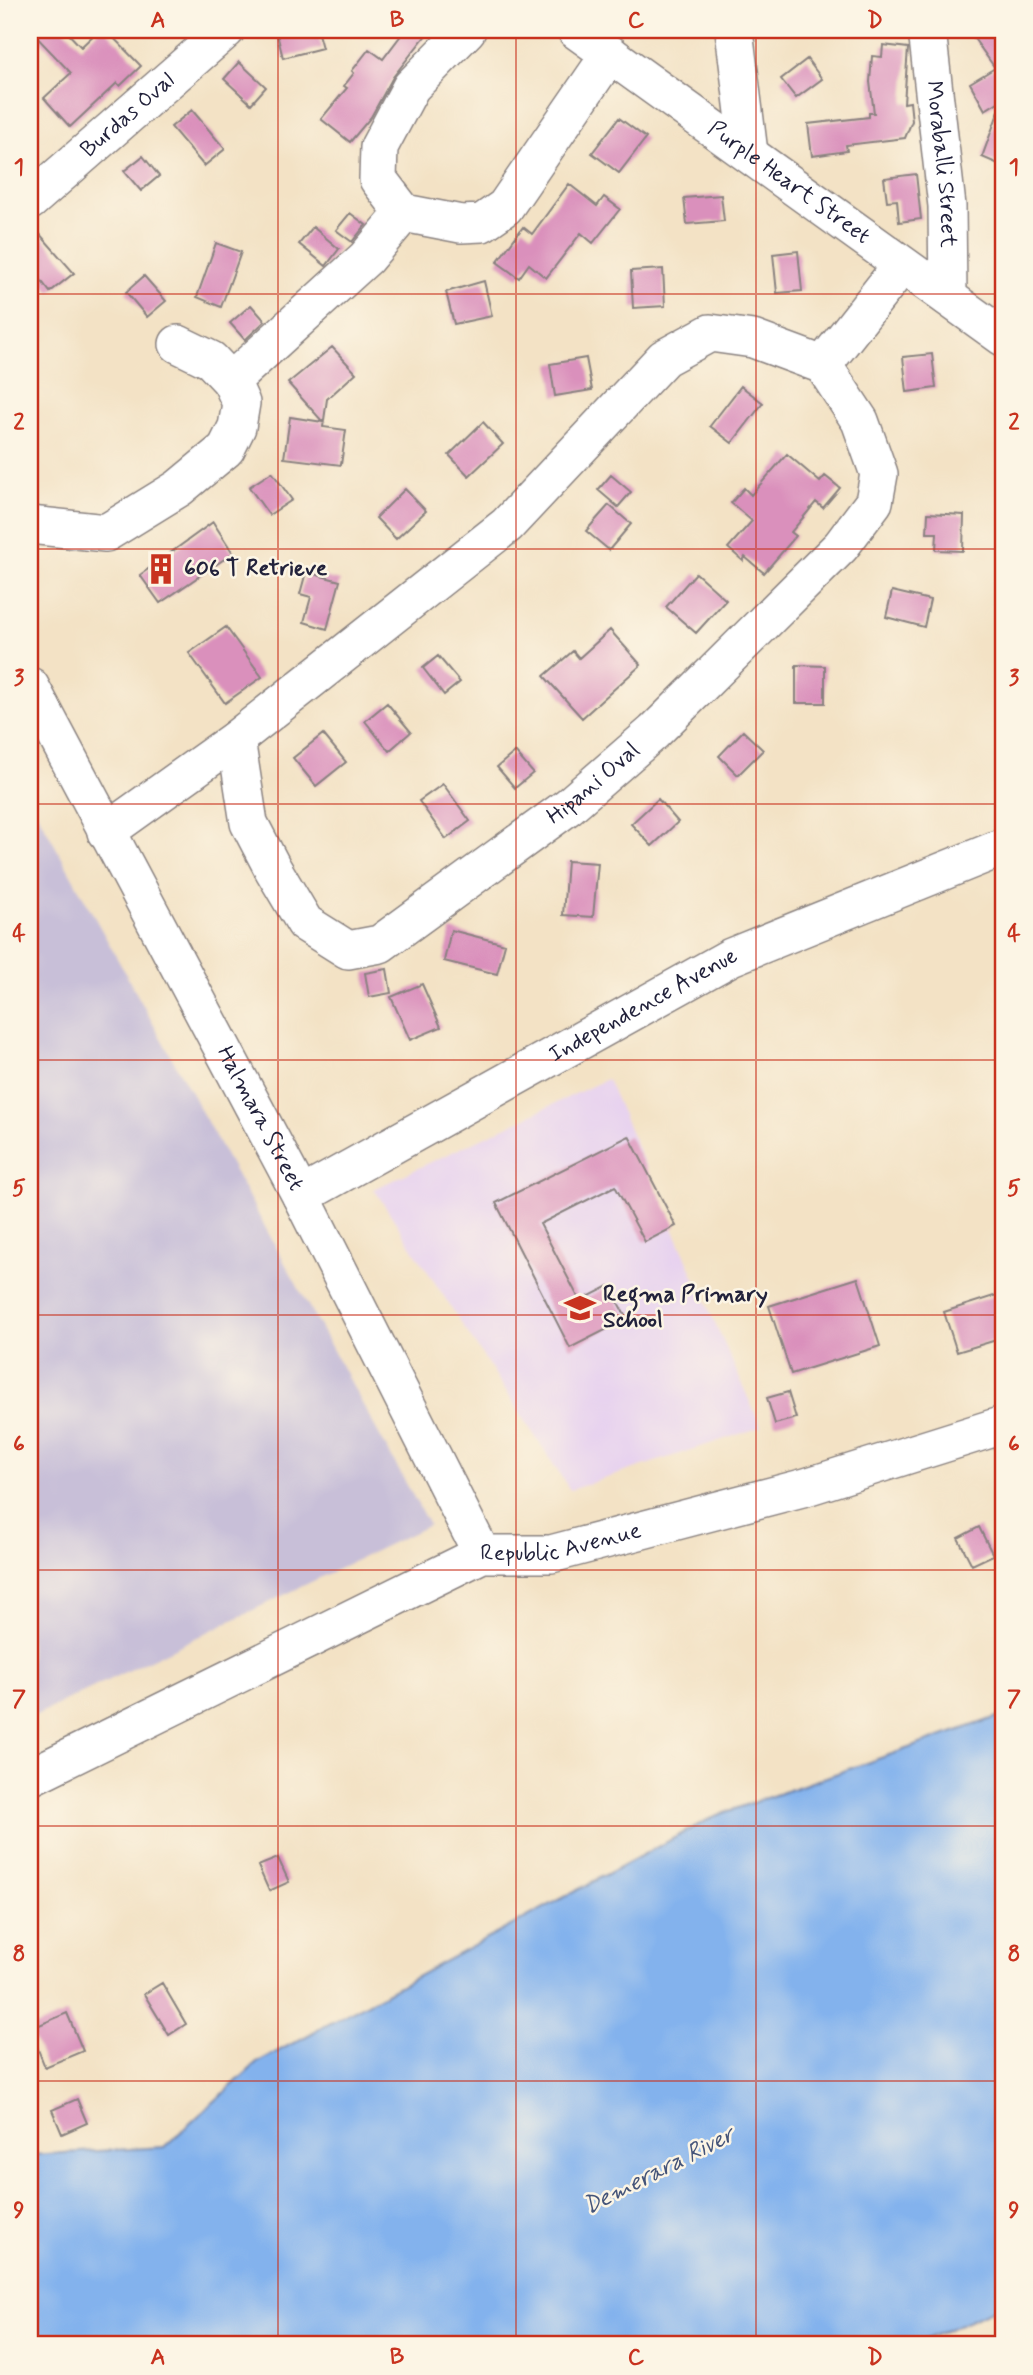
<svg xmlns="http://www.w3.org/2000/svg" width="1033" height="2375" font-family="Mynerve,sans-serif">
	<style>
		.built { fill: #e7d2ef }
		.industrial { fill: #c8bfd8 }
		.water { fill: #83b2ed; stroke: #526a94; stroke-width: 2 }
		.building { fill: #da90bc }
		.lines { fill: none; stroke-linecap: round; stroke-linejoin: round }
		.minor-casing { stroke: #8a8280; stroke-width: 40 }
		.minor { stroke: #fff; stroke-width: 37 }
		.grid { fill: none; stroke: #c8321e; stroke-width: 2; stroke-opacity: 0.55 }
		.labels { text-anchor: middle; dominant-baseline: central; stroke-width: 5; stroke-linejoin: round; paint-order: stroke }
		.street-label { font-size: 23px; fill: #22223b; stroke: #fcf5e5 }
		.poi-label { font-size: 23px; font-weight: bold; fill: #22223b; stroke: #fcf5e5; text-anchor: start }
		.water-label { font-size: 24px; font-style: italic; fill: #445479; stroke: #fcf5e5 }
		.neatline { fill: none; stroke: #c8321e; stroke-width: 2.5 }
		.grid-label { font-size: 23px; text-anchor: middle; font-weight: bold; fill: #c8321e }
	</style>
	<rect width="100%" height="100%" fill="#fcf5e5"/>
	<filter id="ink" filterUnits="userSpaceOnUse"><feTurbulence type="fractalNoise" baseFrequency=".0143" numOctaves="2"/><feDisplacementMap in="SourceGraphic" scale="14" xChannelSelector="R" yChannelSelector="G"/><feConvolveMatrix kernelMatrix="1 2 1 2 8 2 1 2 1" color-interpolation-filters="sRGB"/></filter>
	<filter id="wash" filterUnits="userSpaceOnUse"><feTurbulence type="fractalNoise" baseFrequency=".00686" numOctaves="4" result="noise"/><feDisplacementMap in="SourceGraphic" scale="28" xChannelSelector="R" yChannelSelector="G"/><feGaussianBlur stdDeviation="1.57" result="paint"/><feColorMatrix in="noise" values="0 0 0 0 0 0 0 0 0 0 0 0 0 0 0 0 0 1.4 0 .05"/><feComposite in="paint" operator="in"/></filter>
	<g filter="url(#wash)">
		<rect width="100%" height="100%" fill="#f3e2c5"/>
		<!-- built -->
		<path class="built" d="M 607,1079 L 761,1427 L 570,1490 L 374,1189 Z"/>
		<!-- industrial -->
		<path class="industrial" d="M 30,800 L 429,1525 L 30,1718 L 30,799 Z"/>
		<!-- water -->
		<path class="water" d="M 1003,1715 L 1003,2305 L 914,2345 L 30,2345 L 30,2155 L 164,2147 L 258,2062 L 715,1816 Z"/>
		<g id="blocks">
			<!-- building -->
			<path class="building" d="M 30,30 L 65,30 L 81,47 L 99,30 L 106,30 L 141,66 L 120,86 L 117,83 L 70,127 L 44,98 L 71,73 Z
				M 276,30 L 317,30 L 322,48 L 283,58 Z
				M 405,30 L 430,30 L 393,77 L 371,117 L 350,142 L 321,119 L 347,88 L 344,86 L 354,73 L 352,71 L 369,49 L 383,59 Z
				M 968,30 L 1003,30 L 1003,99 L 985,110 L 970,83 L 995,68 Z
				M 883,45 L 908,48 L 904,103 L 910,102 L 912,121 L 905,138 L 846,145 L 847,151 L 812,156 L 808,124 L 869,117 L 869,113 L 874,113 L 870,82 L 872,56 L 882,57 Z
				M 807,59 L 822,79 L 796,98 L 781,79 Z
				M 239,62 L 266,87 L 251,104 L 224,79 Z
				M 1001,105 L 1003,105 L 1003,166 L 982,157 Z
				M 192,110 L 225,149 L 204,166 L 171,127 Z
				M 619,118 L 646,138 L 619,173 L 592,153 Z
				M 143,156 L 159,176 L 141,191 L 124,171 Z
				M 916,174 L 921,219 L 899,222 L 897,200 L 887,201 L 884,178 Z
				M 569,184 L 597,206 L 604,197 L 620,209 L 593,243 L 581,233 L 546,278 L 529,264 L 519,278 L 497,262 L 523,227 L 532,234 Z
				M 721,195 L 724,221 L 687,224 L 684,198 Z
				M 350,213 L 366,225 L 352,242 L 336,230 Z
				M 30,223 L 74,273 L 50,292 L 30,266 Z
				M 313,227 L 339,249 L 326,266 L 299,244 Z
				M 216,243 L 241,252 L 221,307 L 197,297 Z
				M 798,251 L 802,291 L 777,293 L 773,254 Z
				M 663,269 L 665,306 L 633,308 L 631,271 Z
				M 144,276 L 166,301 L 147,317 L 126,292 Z
				M 484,281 L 492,316 L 454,324 L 446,292 Z
				M 251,305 L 265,321 L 245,340 L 230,323 Z
				M 332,347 L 356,373 L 327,399 L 323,427 L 346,430 L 341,465 L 284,458 L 290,417 L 323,422 L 288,383 Z
				M 932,354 L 936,388 L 907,392 L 903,357 Z
				M 586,358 L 592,390 L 555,396 L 550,364 Z
				M 741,386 L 763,403 L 732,443 L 710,426 Z
				M 483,422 L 503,444 L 469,476 L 449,455 Z
				M 787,454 L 820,482 L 825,476 L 840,488 L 823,508 L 816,502 L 791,532 L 796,536 L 764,573 L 745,557 L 743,561 L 728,548 L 752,521 L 731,503 L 744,488 L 751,495 Z
				M 272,472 L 292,500 L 269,515 L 249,487 Z
				M 611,475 L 631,492 L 618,507 L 598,490 Z
				M 405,489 L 426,511 L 396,539 L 376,518 Z
				M 609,505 L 631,524 L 609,550 L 586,531 Z
				M 928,513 L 964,515 L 963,551 L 936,550 L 937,533 L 927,533 Z
				M 213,522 L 233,553 L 160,603 L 140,575 Z
				M 306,572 L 340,581 L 327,629 L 304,622 L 311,597 L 300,594 Z
				M 696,573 L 726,600 L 696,633 L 666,607 Z
				M 892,591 L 930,600 L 924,627 L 886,617 Z
				M 226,627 L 262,677 L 225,703 L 189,653 Z
				M 610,630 L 641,665 L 582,718 L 544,676 L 573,651 L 579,658 Z
				M 438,656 L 460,682 L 444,695 L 423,668 Z
				M 796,665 L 825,666 L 825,703 L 796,703 Z
				M 387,703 L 411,732 L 389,751 L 365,721 Z
				M 743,731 L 763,750 L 738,775 L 719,756 Z
				M 323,734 L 346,762 L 316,786 L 293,758 Z
				M 515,752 L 533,773 L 515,788 L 497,767 Z
				M 443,784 L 470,821 L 446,839 L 419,801 Z
				M 658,799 L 678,822 L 652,846 L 631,824 Z
				M 567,861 L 598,863 L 593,917 L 563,915 Z
				M 451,930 L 505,944 L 497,974 L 444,961 Z
				M 387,969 L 391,993 L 369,997 L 365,973 Z
				M 422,984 L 441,1027 L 410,1040 L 391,997 Z
				M 629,1136 L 676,1226 L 645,1242 L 615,1186 L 540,1224 L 580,1301 L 609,1286 L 627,1319 L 570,1348 L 496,1203 Z
				M 858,1278 L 880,1346 L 791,1374 L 769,1306 Z
				M 1003,1293 L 1003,1338 L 957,1352 L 944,1312 Z
				M 788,1392 L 796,1418 L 775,1424 L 767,1398 Z
				M 979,1527 L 993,1555 L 972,1565 L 958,1538 Z
				M 278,1858 L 289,1882 L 269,1891 L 258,1866 Z
				M 162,1983 L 186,2024 L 169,2035 L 144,1994 Z
				M 67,2013 L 83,2051 L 45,2067 L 30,2029 Z
				M 77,2099 L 87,2123 L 62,2134 L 52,2110 Z"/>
		</g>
	</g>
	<g filter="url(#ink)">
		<use href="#blocks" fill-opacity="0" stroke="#8a8280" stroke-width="2"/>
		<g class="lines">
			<defs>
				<g id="minor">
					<path id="s1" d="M 576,30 L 1003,337"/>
					<path d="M 734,30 L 749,153"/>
					<path id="s2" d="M 927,30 L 947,206 L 948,297"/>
					<path id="s3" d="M 30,201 L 226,30"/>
					<path d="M 404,213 L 461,224 L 482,223 L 505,207 L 610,54"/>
					<path d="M 178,344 L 211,360 L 231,381"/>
					<path d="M 30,525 L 106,533 L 179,488 L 226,449 L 237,427 L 241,403 L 231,381 L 366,258 L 404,213 L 378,179 L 379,147 L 411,87 L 467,30"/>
					<path id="s4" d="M 30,686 L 301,1196 L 482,1554"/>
					<path id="s5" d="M 236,739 L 249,823 L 273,869 L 305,923 L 348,950 L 380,944 L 569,806 L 654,732 L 841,546 L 874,502 L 879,474 L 860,421 L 823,365 L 901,266"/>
					<path d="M 106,832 L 236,739 L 507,525 L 664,358 L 710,333 L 753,339 L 823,365"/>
					<path id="s6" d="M 301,1196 L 731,957 L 1003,847"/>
					<path id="s7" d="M 30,1777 L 482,1554 L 551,1554 L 806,1487 L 1003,1425"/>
				</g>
			</defs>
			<!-- minor casing -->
			<use href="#minor" class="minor-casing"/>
			<!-- minor -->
			<use href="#minor" class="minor"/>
		</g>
	</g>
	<!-- grid -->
	<path class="grid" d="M 278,30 L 278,2345M 516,30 L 516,2345M 756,30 L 756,2345M 30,294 L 1003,294M 30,549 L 1003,549M 30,804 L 1003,804M 30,1060 L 1003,1060M 30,1315 L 1003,1315M 30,1570 L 1003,1570M 30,1826 L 1003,1826M 30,2081 L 1003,2081"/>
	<!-- icons -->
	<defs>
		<symbol id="building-bare" viewBox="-9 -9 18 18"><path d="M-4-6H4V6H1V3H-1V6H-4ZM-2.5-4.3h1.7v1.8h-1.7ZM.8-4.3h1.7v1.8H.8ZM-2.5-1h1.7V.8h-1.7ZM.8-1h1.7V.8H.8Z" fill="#c8321e" stroke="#fcf5e5" stroke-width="2.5" paint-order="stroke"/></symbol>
		<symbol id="school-bare" viewBox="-9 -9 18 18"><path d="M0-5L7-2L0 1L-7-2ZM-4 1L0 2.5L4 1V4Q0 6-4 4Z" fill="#c8321e" stroke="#fcf5e5" stroke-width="2.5" paint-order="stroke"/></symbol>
	</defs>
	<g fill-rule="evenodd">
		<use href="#building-bare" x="139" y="547" width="44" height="44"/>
		<use href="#school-bare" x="558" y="1286" width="44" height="44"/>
	</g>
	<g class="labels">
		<!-- street labels -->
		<g class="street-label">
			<text stroke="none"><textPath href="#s3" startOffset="130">Burdas Oval</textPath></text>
			<text stroke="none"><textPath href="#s2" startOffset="135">Moraballi Street</textPath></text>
			<text stroke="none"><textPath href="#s1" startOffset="262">Purple Heart Street</textPath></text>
			<text stroke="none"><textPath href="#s5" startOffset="550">Hipani Oval</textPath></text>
			<text stroke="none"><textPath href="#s6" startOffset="392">Independence Avenue</textPath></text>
			<text stroke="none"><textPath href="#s4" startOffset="490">Halmara Street</textPath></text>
			<text stroke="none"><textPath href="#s7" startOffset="584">Republic Avenue</textPath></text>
		</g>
		<!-- poi labels -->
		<g class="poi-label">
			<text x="184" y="569">606 T Retrieve</text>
			<text x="603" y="1295">Regma Primary<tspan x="603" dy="26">School</tspan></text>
		</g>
		<!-- water labels -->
		<g class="water-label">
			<text transform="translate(659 2171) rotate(-27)">Demerara River</text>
		</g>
	</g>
	<!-- margin -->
	<rect width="1033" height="2375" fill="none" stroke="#fcf5e5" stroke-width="77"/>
	<rect x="38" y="38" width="957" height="2298" class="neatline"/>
	<g class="grid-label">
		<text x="158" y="27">A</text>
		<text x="397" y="27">B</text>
		<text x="636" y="27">C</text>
		<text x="875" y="27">D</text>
		<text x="19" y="174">1</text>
		<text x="1014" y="174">1</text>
		<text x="19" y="429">2</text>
		<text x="1014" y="429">2</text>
		<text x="19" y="685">3</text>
		<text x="1014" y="685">3</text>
		<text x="19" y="940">4</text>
		<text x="1014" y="940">4</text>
		<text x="19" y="1195">5</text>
		<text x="1014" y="1195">5</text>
		<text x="19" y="1451">6</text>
		<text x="1014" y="1451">6</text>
		<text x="19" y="1706">7</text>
		<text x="1014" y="1706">7</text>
		<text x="19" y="1961">8</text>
		<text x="1014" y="1961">8</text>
		<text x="19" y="2217">9</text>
		<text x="1014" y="2217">9</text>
		<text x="158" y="2364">A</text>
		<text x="397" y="2364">B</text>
		<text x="636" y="2364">C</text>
		<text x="875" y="2364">D</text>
	</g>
</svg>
